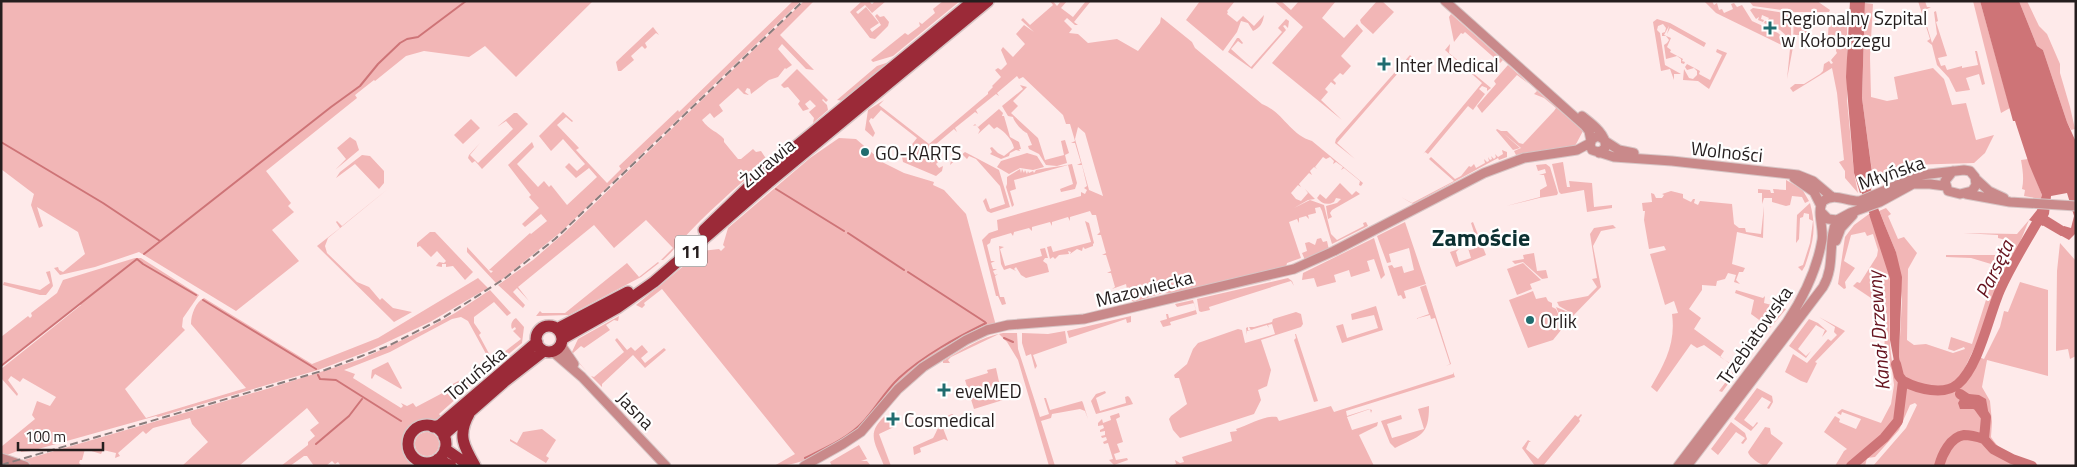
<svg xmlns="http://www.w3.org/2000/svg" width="2077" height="467" font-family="'Titillium Web',sans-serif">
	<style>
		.green { fill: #f2b6b6; fill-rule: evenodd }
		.water { fill: #ce7477 }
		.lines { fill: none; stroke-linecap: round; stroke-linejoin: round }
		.stream { stroke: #ce7477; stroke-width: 2 }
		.canal { stroke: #ce7477; stroke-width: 5.5 }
		.river { stroke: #ce7477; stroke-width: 10 }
		.tertiary-casing { stroke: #d7c5c5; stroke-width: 11 }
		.primary-casing { stroke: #d7c5c5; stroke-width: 14 }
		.tertiary { stroke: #c9898a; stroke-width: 9 }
		.primary { stroke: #9b2a38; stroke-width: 11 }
		.rail { stroke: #897c7c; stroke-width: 2; stroke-dasharray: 8 4; stroke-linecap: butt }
		.poi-dot { fill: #206c6f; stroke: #fff; stroke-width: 2 }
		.labels { text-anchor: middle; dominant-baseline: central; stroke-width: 4.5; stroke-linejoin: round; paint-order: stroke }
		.shield { fill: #fff; stroke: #666262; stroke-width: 1 }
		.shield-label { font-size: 18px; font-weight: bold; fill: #251e1e }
		.poi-label { font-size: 19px; fill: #251e1e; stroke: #fff; text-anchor: start }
		.street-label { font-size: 19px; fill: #251e1e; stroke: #fff }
		.water-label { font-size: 20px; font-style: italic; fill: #65121e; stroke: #fff }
		.district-label { font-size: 24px; font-weight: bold; fill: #0c3031; stroke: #fff }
	</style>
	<rect width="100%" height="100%" fill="#feeaea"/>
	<!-- green -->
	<path class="green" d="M 1,1 L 593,1 L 516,77 L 485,46 L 469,57 L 424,51 L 406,56 L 375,81 L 374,80 L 355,95 L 357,98 L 266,171 L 291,203 L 288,206 L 294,212 L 272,230 L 299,261 L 236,311 L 139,252 L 95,267 L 60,275 L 54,268 L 58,267 L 59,270 L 63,272 L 85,254 L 78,232 L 37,207 L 43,226 L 39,228 L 31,205 L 34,194 L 1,169 Z
		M 793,1 L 801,1 L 561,232 L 500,281 L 496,283 L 467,252 L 467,247 L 491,273 L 493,271 L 489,270 L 530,233 L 531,234 L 547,221 L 541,214 L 525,227 L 522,224 L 539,208 L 529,197 L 531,195 L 508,165 L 532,142 L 534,147 L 517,164 L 538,187 L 544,181 L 549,187 L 551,185 L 567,205 L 597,177 L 589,168 L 576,178 L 565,167 L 569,163 L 577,171 L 585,164 L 563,139 L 551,151 L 539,136 L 563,112 L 573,121 L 572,122 L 566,117 L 557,125 L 579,148 L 576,150 L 607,183 L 621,169 L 619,166 L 678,110 L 679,112 Z
		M 804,1 L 814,1 L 780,35 L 814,70 L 806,69 L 782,44 L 778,49 L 792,65 L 786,69 L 785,68 L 778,77 L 769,80 L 751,94 L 750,89 L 747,88 L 745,92 L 749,95 L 744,94 L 738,88 L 719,105 L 723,111 L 714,118 L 710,113 L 702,120 C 710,131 717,131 724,139 L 724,142 L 738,159 L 741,159 L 753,149 L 756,152 L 761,151 L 767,160 C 739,185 706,213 681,241 C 675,248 670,254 663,260 L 661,260 L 673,248 L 646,220 L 614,248 L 594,225 L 518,287 L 529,301 L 517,288 L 513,292 L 525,305 L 523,308 L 498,285 L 533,260 L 563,234 Z
		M 862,1 L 869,1 L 872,4 L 875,1 L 886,1 L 872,13 L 865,5 L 856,12 L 858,14 L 866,7 L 879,23 L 870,29 L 872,32 L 881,25 L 875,16 L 877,14 L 880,17 L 884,16 L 889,22 L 888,26 L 875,39 L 870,38 L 850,12 Z
		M 943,1 L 960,1 L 893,56 L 873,62 L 871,60 L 905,33 L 908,35 L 920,26 L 919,22 L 922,24 L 935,13 L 933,9 Z
		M 1050,1 L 1053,1 L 1057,6 L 1061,1 L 1067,1 L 1061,8 L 1073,17 L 1086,1 L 1091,1 L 1074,22 L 1078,25 L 1075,25 L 1067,18 L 1064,21 L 1072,29 L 1069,33 L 1078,34 L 1088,43 L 1117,39 L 1138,51 L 1160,23 L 1161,17 L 1192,42 L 1195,48 L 1262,104 C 1283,112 1290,135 1312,141 L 1363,183 L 1361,186 L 1359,185 L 1360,181 L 1344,168 L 1341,170 L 1343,167 L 1336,162 L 1333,164 L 1334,161 L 1330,157 L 1326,159 L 1323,157 L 1315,167 L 1317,169 L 1314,167 L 1310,171 L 1312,175 L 1309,173 L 1299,184 L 1301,187 L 1298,185 L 1291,193 L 1296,199 L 1301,201 L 1308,193 L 1305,189 L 1315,199 L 1308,200 L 1294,208 L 1310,200 L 1324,205 L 1331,234 L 1337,240 L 1364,226 L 1363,223 L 1366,222 L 1368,226 L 1332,244 L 1322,211 L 1320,207 L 1315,208 L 1316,213 L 1308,215 L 1309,219 L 1306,216 L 1299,218 L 1299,223 L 1297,219 L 1289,222 L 1301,258 L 1287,263 L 1286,267 L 1175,294 L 1163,293 L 1134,302 L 1129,299 L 1126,284 L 1112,289 L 1115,287 L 1111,273 L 1107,273 L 1111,271 L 1106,255 L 1102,255 L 1106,253 L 1101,235 L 1097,235 L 1100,232 L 1096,215 L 1092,215 L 1090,211 L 1070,217 L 1070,221 L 1068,217 L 1052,222 L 1052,226 L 1050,222 L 1032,227 L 1032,231 L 1029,228 L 1014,232 L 1013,236 L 1011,233 L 991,239 L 990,243 L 987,245 L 991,261 L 995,261 L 991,263 L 993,269 L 997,269 L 993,271 L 995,275 L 998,274 L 995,276 L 1000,297 L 1004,297 L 1006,304 L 1002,305 L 998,296 L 996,296 L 982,240 L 989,233 L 998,230 L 997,220 L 1081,196 L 1081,192 L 1085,194 L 1087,190 L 1084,188 L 1087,186 L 1082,165 L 1077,165 L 1081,163 L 1075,143 L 1071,143 L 1075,141 L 1070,124 L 1066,124 L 1063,115 L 1023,77 L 1019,79 L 1017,76 L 997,93 L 999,96 L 996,94 L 976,110 L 978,114 L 975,112 L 955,128 L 957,132 L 954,129 L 935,145 L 937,149 L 932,153 L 939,161 L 936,164 L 939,168 L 943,166 L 942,171 L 936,176 L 903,162 L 902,157 L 911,150 L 909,148 L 917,138 L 881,110 L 873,119 L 871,118 L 869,121 L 875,133 L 873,137 L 865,130 L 868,110 L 884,100 L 879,105 L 929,144 L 988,94 L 988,92 L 993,87 L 992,86 L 1001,77 L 995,70 L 998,68 L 1001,70 L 1007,64 L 1001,50 L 1003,47 L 1013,57 L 1025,44 L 1016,34 L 1024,25 L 1034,32 L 1021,20 L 1023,18 L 1030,25 L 1053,5 ZM 1078,127 L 1085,133 L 1103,196 L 1089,190 L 1075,139 Z
		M 1200,1 L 1235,1 L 1227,11 L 1228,12 L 1227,14 L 1237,22 L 1243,16 L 1254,26 L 1264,15 C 1263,23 1260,28 1253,31 L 1248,23 L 1241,21 L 1237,32 L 1223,51 L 1186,20 Z
		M 1274,1 L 1281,1 L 1291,10 L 1299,1 L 1336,1 L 1322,18 L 1344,38 L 1357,24 L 1363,31 L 1341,56 L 1351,66 L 1343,75 L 1340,73 L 1333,80 L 1336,83 L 1335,85 L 1331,82 L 1325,89 L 1328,92 L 1321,100 L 1342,120 L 1272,63 L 1303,27 Z
		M 1377,1 L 1382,1 L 1394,12 L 1373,34 L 1361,23 L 1360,20 Z
		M 1704,1 L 1712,1 L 1714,5 L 1717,3 L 1719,10 L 1722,9 L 1724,13 L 1733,9 L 1731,4 L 1734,3 L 1737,7 L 1742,5 L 1752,21 L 1778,33 L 1793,47 L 1787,79 L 1790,49 L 1716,13 Z
		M 1749,1 L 1817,1 L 1830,10 L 1829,12 L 1795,12 L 1753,6 Z
		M 1918,1 L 1925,1 L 1927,7 L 1931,7 L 1927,9 L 1926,23 L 1932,43 L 1937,34 L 1934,12 L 1936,11 L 1938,21 L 1936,22 L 1947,56 L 1938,58 L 1941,66 L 1945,65 L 1947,70 L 1962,66 L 1962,68 L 1978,65 L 1975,51 L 1977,51 L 1985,84 L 1982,85 L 1979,74 L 1966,78 L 1970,90 L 1956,92 L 1949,78 L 1937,65 L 1932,45 L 1927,41 L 1930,39 Z
		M 1973,1 L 1980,1 L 2010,108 L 2001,113 Z
		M 2019,1 L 2027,1 L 2039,26 L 2047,34 L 2060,64 L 2060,73 L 2070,107 L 2075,129 L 2071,130 L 2067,122 L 2043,50 L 2037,46 Z
		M 1865,3 L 1873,4 L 1870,57 L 1871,97 L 1887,101 L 1898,99 L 1894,77 L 1933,68 L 1944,79 L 1952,105 L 1966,103 L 1976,140 L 1994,135 L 1985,153 L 1974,163 L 1908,165 L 1897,174 L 1882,180 L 1872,188 L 1871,180 L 1873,179 L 1862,98 Z
		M 1753,8 L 1791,14 L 1791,40 L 1780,30 L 1764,23 L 1765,21 L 1767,21 L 1769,18 L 1762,15 L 1761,19 L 1764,20 L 1763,22 L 1758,20 L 1759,17 L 1756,19 L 1750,10 Z
		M 1451,14 L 1503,60 L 1500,63 L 1465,32 L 1463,34 L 1461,33 L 1454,42 L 1449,17 Z
		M 1794,14 L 1834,15 L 1840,24 L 1847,25 L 1847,100 L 1854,173 L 1858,193 L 1845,178 L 1845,171 L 1839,162 L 1844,160 L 1837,93 L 1832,68 L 1793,92 L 1790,88 L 1795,84 L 1804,84 L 1820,74 L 1823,71 L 1824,64 L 1829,61 L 1831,64 L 1833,63 L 1831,60 L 1837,53 L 1836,51 L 1838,36 L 1828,35 L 1829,21 L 1811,19 L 1810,33 L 1799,32 L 1799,35 L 1796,35 L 1795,42 L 1793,42 Z
		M 1286,19 L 1289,21 L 1288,28 L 1285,25 L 1283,26 L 1286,30 L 1252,69 L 1228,52 L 1237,38 L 1239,38 L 1243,43 L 1242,44 L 1238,41 L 1231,49 L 1251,67 L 1282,32 L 1278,28 Z
		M 1657,19 L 1670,23 L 1706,43 L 1704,47 L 1670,28 L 1667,34 L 1669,26 L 1664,35 L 1671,38 L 1667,47 L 1671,50 L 1670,52 L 1683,59 L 1682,61 L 1685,62 L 1684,64 L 1681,63 L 1681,59 L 1677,56 L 1666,59 L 1664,45 L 1667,43 L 1669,40 L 1666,36 L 1662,36 L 1662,33 L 1665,32 L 1666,28 L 1663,24 L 1658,26 L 1657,30 L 1660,33 L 1665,65 L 1681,74 L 1674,74 L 1674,80 L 1670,69 L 1661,71 L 1653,22 Z
		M 653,27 L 659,35 L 656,33 L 645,43 L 647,47 L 645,49 L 642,46 L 631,56 L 634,60 L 621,71 L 618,71 L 616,62 Z
		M 1450,44 L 1449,53 L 1491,88 L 1487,91 L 1487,88 L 1482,86 L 1479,89 L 1485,94 L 1473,110 L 1468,106 L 1428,154 L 1425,152 L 1423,154 L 1482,83 L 1445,50 Z
		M 1717,49 L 1727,53 L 1709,89 L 1698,81 L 1683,80 L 1684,69 L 1689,78 L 1693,79 L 1697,75 L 1697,71 L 1694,68 L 1687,70 L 1685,67 L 1687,64 L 1700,71 L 1699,74 L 1710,80 L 1722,55 L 1716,52 Z
		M 1410,55 L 1412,57 L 1337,143 L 1355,159 L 1335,143 L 1336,139 Z
		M 895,60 L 843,101 L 837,100 L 877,66 Z
		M 1508,65 L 1529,84 L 1517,75 L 1482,113 L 1477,106 L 1496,84 L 1494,81 Z
		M 797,69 L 828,100 L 826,102 L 823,99 L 822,100 L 827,105 L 828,110 L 813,123 L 814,118 L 809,112 L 816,106 L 810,100 L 805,104 L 809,109 L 803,111 L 798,104 L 800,101 L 788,87 L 784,88 L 781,85 Z
		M 1020,85 L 1027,87 L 1013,101 L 1018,106 L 1011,113 L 1038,138 L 1045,160 L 1064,155 L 1061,141 L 1065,140 L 1069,153 L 1065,155 L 1067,163 L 1057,166 L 1046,165 L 1039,154 L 1029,149 L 1028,146 L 1032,145 L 1027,133 C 1022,131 1014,122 1013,117 L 1008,116 L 1002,106 L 1023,89 Z
		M 1534,88 L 1583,131 L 1575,146 L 1516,155 L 1514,151 L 1521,148 L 1502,132 L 1520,148 L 1513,150 L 1496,130 L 1497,129 L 1501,131 L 1507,131 L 1519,143 L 1523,144 L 1554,111 L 1556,108 L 1544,98 L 1534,94 L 1537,91 Z
		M 999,109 L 1003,113 L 1002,116 L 1004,116 L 1010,137 L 1019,142 L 1021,149 L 1019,149 L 1020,151 L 1016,150 L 1010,153 L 1009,156 L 1001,159 L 990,154 L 992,152 L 990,148 L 992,147 L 998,153 L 1004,156 L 1014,148 C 1012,139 1004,131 997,127 L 994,129 L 989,124 L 978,134 L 980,130 L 976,125 L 973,126 L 975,124 L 978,127 Z
		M 514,113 L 517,113 L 528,124 L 482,169 L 475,161 L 472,163 L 468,158 L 469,155 L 480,143 L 470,155 L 478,163 L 513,129 L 506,121 L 497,127 Z
		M 471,119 L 480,128 L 463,144 L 454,135 Z
		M 350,137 L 356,141 L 359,150 L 335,170 L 346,159 L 337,148 Z
		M 839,138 L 856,139 L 884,163 L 904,173 L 934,182 L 933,185 L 944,190 L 966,214 L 995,322 L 995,324 C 985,329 973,332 963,338 C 909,375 842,466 774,466 L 795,454 L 662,289 L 644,303 L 645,305 L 642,308 L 636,305 L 702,251 L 719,249 L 721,251 L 725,247 L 723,245 L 728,228 L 810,158 Z
		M 1502,150 L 1507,152 L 1507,157 L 1499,160 L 1498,158 L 1413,204 L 1401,197 L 1412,203 L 1454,181 L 1429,159 L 1431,157 L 1455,179 L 1461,176 L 1469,166 L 1471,167 L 1474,164 L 1476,168 L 1485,163 L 1484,159 L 1487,162 L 1489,161 L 1488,157 L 1490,160 L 1492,159 L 1491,156 L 1494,159 L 1496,157 L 1495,154 L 1498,157 L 1503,154 Z
		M 965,152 L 999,170 L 1010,207 L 991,213 L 987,211 L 983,201 L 986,198 L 990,209 L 1005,204 L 1000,186 L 976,159 L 969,156 L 967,159 L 962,154 L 950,165 L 951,161 L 953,161 Z
		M 1027,153 L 1037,156 L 1044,167 L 1033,170 L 1020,168 L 1009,174 L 997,167 L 1001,161 Z
		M 362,155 L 370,156 L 384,171 L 384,183 L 379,189 L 355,164 L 336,178 L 340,172 Z
		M 2028,159 L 2042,195 L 2041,199 L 2024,196 L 2025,190 L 2022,189 C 2024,180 2023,171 2021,160 Z
		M 1563,162 L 1567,187 L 1570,187 L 1569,181 L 1592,183 L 1594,207 L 1612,205 L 1612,208 L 1587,212 L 1584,190 L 1561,194 L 1559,192 L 1552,164 Z
		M 1072,164 L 1077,183 L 1075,189 L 1061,192 L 1060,189 L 1073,184 L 1068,165 L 1014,180 L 1016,189 L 1010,191 L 1014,205 L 1012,207 L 1006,187 L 1007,184 L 1007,177 L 1020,169 L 1021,173 L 1022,169 L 1024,173 L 1025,170 L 1027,174 L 1028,171 L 1029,173 L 1033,171 L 1034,173 L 1036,170 C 1048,167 1060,167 1072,164 Z
		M 1546,164 L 1550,167 L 1558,193 L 1557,195 L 1539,198 L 1506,206 L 1540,197 L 1540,190 L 1547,186 L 1544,175 L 1539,175 L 1546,173 L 1545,169 L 1538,171 L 1536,165 Z
		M 1786,180 L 1802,189 L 1809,201 L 1805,203 L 1802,197 L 1792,196 L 1790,205 L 1786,206 L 1772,202 L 1772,198 L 1764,198 L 1762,204 L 1762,193 L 1758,193 L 1758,189 L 1770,190 L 1771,193 L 1774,193 L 1773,189 L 1786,190 Z
		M 1340,183 L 1352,195 L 1356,191 L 1360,194 L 1332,210 L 1330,213 L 1332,217 L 1328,219 L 1326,206 L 1337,203 L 1341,199 L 1336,198 L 1334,202 C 1327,206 1321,203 1317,198 L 1320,194 L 1326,199 Z
		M 389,188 L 328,238 L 325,246 L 327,253 L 357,282 L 369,287 L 380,300 L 382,298 L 393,308 L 412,312 L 394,322 L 317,246 L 340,228 L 336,222 L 337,221 L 342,226 Z
		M 1671,191 L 1683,194 L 1683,198 L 1691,202 L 1693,199 L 1695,199 L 1694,203 L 1698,205 L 1700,201 L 1732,204 L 1734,224 L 1739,228 L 1745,228 L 1746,232 L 1761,234 L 1764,206 L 1763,238 L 1737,232 L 1732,264 L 1745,268 L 1743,272 L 1739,272 L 1736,280 L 1740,284 L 1734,282 L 1736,275 L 1728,273 L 1725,279 L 1717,281 L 1716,286 L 1702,285 L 1702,290 L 1689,309 L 1701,318 L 1694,329 L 1724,351 L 1720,357 L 1733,365 C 1747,364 1757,335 1759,329 L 1762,328 L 1768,331 L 1722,392 L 1719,391 L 1736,368 L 1704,345 L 1697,348 L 1691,344 L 1657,392 L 1651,387 C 1665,363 1676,343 1672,314 L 1678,313 L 1674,301 L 1665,305 L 1650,254 L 1666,250 L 1664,246 L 1649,249 L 1644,220 L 1645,211 L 1643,211 L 1642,203 L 1652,202 L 1651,193 L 1654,194 L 1656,198 L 1662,198 L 1664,195 L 1662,194 Z
		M 1810,203 C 1817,229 1813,242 1805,266 L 1802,271 L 1798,267 L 1803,265 L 1810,243 L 1813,221 L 1809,219 L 1809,214 L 1804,213 L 1803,217 L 1800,218 L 1799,239 L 1796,243 L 1797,215 Z
		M 1886,208 L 1891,214 L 1888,216 L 1898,239 L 1904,237 L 1917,253 L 1908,269 L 1907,340 L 1914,345 L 1926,344 L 1953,353 L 1965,349 L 1964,347 L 1954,351 L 1948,349 L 1951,337 L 1972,344 L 1998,262 L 1993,260 L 1991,264 L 1971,258 L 1946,257 L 1946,255 L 1996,255 L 2004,253 L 2010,241 L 1998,238 L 1998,235 L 1963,233 L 2017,234 L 2029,220 L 2016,252 L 2001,277 L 1980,336 L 1960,378 L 1956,383 L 1949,386 L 1932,388 L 1914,384 L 1902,374 L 1899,356 L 1902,299 L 1896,252 L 1879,211 Z
		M 1869,214 C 1879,233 1888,260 1890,281 C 1892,313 1884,352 1899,382 C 1922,394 1953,400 1971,375 C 1974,370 1977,363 1979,357 L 1984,359 L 2000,327 L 2004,311 L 2008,312 L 2020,282 L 2048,290 L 2048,376 L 1987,360 L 1982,387 L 1990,401 L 1992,422 L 1991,437 C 2006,460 2018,454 2040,466 L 1873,466 L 1906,428 L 1917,405 L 1915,403 L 1910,405 L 1899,430 L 1875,457 L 1867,458 L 1865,466 L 1835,466 L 1844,451 L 1847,449 L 1824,432 L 1835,416 L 1840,419 L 1839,422 L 1856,429 L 1861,419 L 1842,412 L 1841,415 L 1837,413 L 1842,409 L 1881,423 L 1891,404 L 1894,385 L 1892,370 L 1884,356 L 1886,308 L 1853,286 L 1857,282 L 1860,283 L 1877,256 L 1878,250 L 1873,234 L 1867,236 L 1865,232 L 1851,235 L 1844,261 L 1855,268 L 1845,282 L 1846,288 L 1844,289 L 1838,284 L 1845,237 L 1854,225 Z
		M 1085,221 L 1089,223 L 1094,243 L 1093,244 L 1093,246 L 1085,249 L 1083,247 L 1082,251 L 1077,249 L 1070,254 L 1071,252 L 1068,251 L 1069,254 L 1059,255 L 1055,259 L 1053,257 L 1050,259 L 1047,247 L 1051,246 L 1053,252 L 1091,242 Z
		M 1405,222 L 1426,284 L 1404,291 L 1406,298 L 1403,299 L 1401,295 L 1398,296 L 1388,266 L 1392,265 L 1394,268 L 1402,266 L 1404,273 L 1414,270 L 1409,248 L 1389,254 L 1391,262 L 1387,263 L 1377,236 Z
		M 1473,222 L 1486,255 L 1456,267 L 1450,252 L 1459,249 L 1456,252 L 1459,262 L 1471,258 L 1468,248 L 1469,250 L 1474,249 L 1475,245 L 1478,244 L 1471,223 Z
		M 1613,225 L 1616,228 L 1601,231 L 1593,246 L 1601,287 L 1570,319 L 1553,340 L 1528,348 L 1509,300 L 1533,291 L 1536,299 L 1546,297 L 1548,301 L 1552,303 L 1552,307 L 1556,309 L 1563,324 L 1556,307 L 1573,314 L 1559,306 L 1557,302 L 1588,296 L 1597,287 L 1592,279 L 1597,278 L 1590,234 L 1594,228 Z
		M 430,232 L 435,232 L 473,272 L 465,280 L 453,266 L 446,267 L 446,264 L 442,264 L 442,267 L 436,266 L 439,262 L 444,263 L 446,261 L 437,251 L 431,257 L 420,246 L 417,247 L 417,243 Z
		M 1321,238 L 1323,242 L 1327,241 L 1329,250 L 1305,260 L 1302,253 L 1307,251 L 1305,243 L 1309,242 L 1315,245 L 1317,239 Z
		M 1374,238 L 1385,275 L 1381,279 L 1374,259 L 1367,261 L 1370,271 L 1351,277 L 1349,270 L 1334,275 L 1336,282 L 1317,287 L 1314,278 L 1302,280 L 1303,273 Z
		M 2060,243 L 2076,261 L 2076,356 L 2070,359 L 2068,349 L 2056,351 L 2057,271 Z
		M 999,246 L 1004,247 L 1000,249 L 1005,266 L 1042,256 L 1040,249 L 1045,248 L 1048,258 L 1045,258 L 1043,261 L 1047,264 L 1049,272 L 1026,278 L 1021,275 L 1016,267 L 1014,269 L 1016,271 L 1010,268 L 1004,270 L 1001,264 Z
		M 1534,253 L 1537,271 L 1546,270 L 1548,278 L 1542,279 L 1523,262 L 1515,264 L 1512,261 L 1524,259 L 1523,255 Z
		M 135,258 L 141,258 L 199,295 L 183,318 L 182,327 L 185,330 L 125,389 L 146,418 L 246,388 L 191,324 C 191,314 196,302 204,298 L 312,364 L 378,338 L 478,278 L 488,288 L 430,322 L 366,352 L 318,370 L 158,417 L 156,416 L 31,451 L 21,452 L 20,450 L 7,455 L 1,453 L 1,447 L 35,419 L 32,415 L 37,401 L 50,406 L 56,397 L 23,378 L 20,382 L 11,376 L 8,380 L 18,394 L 17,396 L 1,378 L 1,369 L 81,305 L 79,304 L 1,365 L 1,337 L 28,316 L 30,318 L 32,316 L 31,313 L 57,293 L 63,280 Z
		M 658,262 L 659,263 L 641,277 L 569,315 L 536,316 L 540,311 L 542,313 L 565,313 L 627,263 L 639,277 Z
		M 1523,263 L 1541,280 L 1530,284 L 1532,289 L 1517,295 L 1507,269 Z
		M 50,271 L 53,286 L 46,295 L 40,295 L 3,285 L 4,282 L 40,290 L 50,283 L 46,272 Z
		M 1288,278 L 1292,281 L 1294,286 L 1291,281 L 1281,284 L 1209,307 L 1210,310 L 1201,312 L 1199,311 L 1197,299 Z
		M 1426,285 L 1451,364 L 1446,366 L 1450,364 L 1435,318 L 1431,319 L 1430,315 L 1415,319 L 1429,314 L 1420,287 Z
		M 490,290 L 511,313 L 507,316 L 494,302 L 474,317 L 474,323 L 481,333 L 479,335 L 493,361 L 491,363 L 468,321 L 461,317 L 452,319 L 390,352 L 344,370 L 355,374 L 353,378 L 401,408 L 403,406 L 401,403 L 407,406 L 413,403 L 416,407 L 452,388 L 451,385 L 482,368 L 486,369 L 487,371 L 439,414 L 443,419 C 434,422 424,419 416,424 C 397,433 402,456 416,466 L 341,466 L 338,462 L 335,464 L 332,461 L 326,466 L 314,466 L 307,456 L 304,456 L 290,466 L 281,466 L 308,445 L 308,442 L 315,436 L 310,430 L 319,423 L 307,408 L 239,466 L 182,466 L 208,442 L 192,424 L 190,418 L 153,428 L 146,434 L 143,431 L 118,453 L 120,456 L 115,458 L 116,453 L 103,450 L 101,454 L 85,449 L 82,460 L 80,460 L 79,463 L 82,466 L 34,466 L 20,461 L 270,388 L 361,359 L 426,329 L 455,313 Z
		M 1736,290 L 1763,298 L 1765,296 L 1764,303 L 1786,309 L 1770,328 L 1751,314 L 1754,300 L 1735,293 Z
		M 1193,300 L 1197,314 L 1170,322 L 1171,325 L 1163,327 L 1160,321 L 1167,319 L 1166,314 L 1168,314 L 1169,318 L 1196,310 L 1194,303 L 1177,307 L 1175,304 Z
		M 1376,306 L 1383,330 L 1342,343 L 1336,326 L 1343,324 L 1347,338 L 1378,328 L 1374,315 L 1352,320 L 1351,314 Z
		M 1296,312 L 1301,314 L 1303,324 L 1301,327 L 1261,340 L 1271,370 L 1267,386 L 1258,390 L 1261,400 L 1254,414 L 1180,438 L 1173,430 L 1169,419 L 1171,416 L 1187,404 L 1179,378 L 1175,378 L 1174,375 L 1187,364 L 1193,349 L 1198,343 L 1238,329 L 1242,330 L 1245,343 L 1275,334 L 1272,324 L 1268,325 L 1269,328 L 1267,325 L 1247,331 L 1247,335 L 1246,328 L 1248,327 L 1248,330 L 1251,330 L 1249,327 L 1254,327 L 1272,322 L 1273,319 Z
		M 619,316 L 618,321 L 614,320 L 606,325 L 610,330 L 584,348 L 581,346 L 572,354 L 587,372 L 571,354 L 578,339 Z
		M 1131,316 L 1131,322 L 1127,323 L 1126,319 L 1069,338 L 1067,331 Z
		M 1819,317 L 1845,331 L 1815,362 L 1817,363 L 1807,383 L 1801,381 L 1785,372 L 1793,354 L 1807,363 L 1828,339 L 1831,341 L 1837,335 L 1834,332 L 1835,327 Z
		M 516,318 L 524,327 L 522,343 L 500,361 L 499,356 L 521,339 L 513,331 L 516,329 L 515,327 L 512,329 C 510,325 512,320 516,318 Z
		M 1809,319 L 1818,323 L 1827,331 L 1822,337 L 1825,330 L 1816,325 L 1798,349 L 1806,356 L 1811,351 L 1806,358 L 1789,346 Z
		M 1065,331 L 1067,343 L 1033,355 L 1037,366 L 1035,369 L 1031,354 L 1026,356 L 1022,343 L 1022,333 L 1048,334 Z
		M 1003,333 L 1017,333 L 1018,349 L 1040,417 L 1049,414 L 1044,398 L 1046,398 L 1050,410 L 1082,401 L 1083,403 L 1088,419 L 1085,411 L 1080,409 L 1052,414 L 1051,418 L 1041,421 L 1055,466 L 1049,466 L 1018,360 L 1007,342 L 999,334 L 951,357 L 948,360 L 950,363 L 943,363 L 943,361 C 962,350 980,337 1003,333 Z
		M 1295,334 L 1296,334 L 1318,401 L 1314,402 L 1294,340 L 1296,338 Z
		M 617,338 L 627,350 L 631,347 L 635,351 L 642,345 L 648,352 L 641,358 L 645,363 L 664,348 L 666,350 L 645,368 L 633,355 L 602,384 L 602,387 L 591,376 L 594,377 L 624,352 L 615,340 Z
		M 388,362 L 402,388 L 401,389 L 375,374 L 372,379 L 371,378 L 372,370 Z
		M 996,368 L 1003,400 L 974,409 L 965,380 L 988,373 L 987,370 Z
		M 1453,372 L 1455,377 L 1346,411 L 1347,416 L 1369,409 L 1372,410 L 1371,413 L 1370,409 L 1347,417 L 1352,430 L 1378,422 L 1377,426 L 1359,435 L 1374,466 L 1171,466 L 1176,464 L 1175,460 L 1180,463 L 1184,462 L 1182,457 L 1232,441 L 1230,432 L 1237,431 L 1236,429 C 1249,425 1265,415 1277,417 L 1279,421 L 1331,406 L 1334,412 L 1453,374 Z
		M 1757,388 L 1772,396 L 1773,402 L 1769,409 L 1767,408 L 1771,402 L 1762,397 L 1744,420 L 1753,427 L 1757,422 L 1758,423 L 1751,431 L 1734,419 Z
		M 1105,391 L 1106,393 L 1096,398 L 1100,411 L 1126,403 L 1125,397 L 1128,396 L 1130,398 L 1133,404 L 1096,414 L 1091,401 L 1096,394 Z
		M 1429,406 C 1429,437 1420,435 1395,448 L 1390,443 L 1381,421 L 1401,415 L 1402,419 L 1387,424 L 1392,438 L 1424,429 L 1418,409 Z
		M 1119,413 L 1120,417 L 1116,419 L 1123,442 L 1117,444 L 1120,452 L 1114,454 L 1116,460 L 1127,458 L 1128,460 L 1114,465 L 1109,460 L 1113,459 L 1108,443 L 1104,444 L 1103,442 L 1107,440 L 1106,437 L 1102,438 L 1101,436 L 1105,435 L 1105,431 L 1100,432 L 1100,430 L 1104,428 L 1103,425 L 1098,426 L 1098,423 L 1102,419 L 1103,423 L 1111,420 L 1110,416 Z
		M 952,414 L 964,421 L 959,424 L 955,418 L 941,423 L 948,441 L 944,439 L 920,448 L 921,452 L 914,455 L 913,447 L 933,438 C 939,428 940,418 952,414 Z
		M 1581,414 L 1582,415 L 1579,419 L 1580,421 L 1543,466 L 1535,466 L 1522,448 L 1528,440 L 1531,442 L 1529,442 L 1526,449 L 1538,459 L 1575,415 L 1578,417 Z
		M 885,416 L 894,427 L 879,434 L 891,466 L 884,466 C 876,444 865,434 885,416 Z
		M 1731,422 L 1745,433 L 1747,439 L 1743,444 L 1741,443 L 1745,438 L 1736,432 L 1718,455 L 1711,449 Z
		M 1765,427 L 1770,428 L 1771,434 L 1783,443 L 1766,466 C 1760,465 1749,457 1748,452 Z
		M 542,429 L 556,440 L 546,456 L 549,458 L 546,463 L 510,441 L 510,439 L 517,443 L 523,432 Z
		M415 444a12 12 0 1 1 24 0a12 12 0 1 1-24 0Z
		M 859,445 L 867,459 L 861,461 L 867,461 L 871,466 L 832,466 L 830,462 Z"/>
	<!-- water -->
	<path class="water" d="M 1850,1 L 1865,1 L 1862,98 L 1873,180 L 1871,180 L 1872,188 L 1860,193 L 1854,173 L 1846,77 Z
		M 1980,1 L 2019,1 L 2037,46 L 2043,50 L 2067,122 L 2076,142 L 2076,233 L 2069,240 L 2060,235 L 2064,226 L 2071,228 L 2074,216 L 2067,193 L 2051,196 L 2049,214 L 2043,226 L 2029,220 L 2037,210 L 2042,195 L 2029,164 L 2015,121 L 2013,121 Z
		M 1879,211 L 1896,252 L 1902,277 L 1899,356 L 1902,374 L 1897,377 L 1890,340 L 1890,279 L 1869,214 Z
		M 1969,394 L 1979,395 L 1986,399 L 1989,416 L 1983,418 L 1976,409 L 1960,409 L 1958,403 L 1962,396 Z"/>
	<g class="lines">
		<!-- stream -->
		<path class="stream" d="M 1,142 L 103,203 L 160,241
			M 776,189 L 844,231
			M 848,233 L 904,270
			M 144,254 L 331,107 L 360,86 L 378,64 L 400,43 L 407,39 L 418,37 L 466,1
			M 908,272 L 985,322
			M 203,300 L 316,369
			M 1004,338 L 1013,342
			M 1,366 L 137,259 L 143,264 L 196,295
			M 318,375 L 320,379 L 336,380 L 401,421
			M 316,444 L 349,416 L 362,399
			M 805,458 C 825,448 847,439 863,422 C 876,408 885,391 899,378 C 924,355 956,338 986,323"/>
		<!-- canal -->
		<path class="canal" d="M 2047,219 L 2063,229
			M 2044,223 L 2061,233"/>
		<!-- river -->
		<path class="river" d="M 1864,177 L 1866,190 L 1879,225
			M 1903,381 C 1918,389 1944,396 1958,384 C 1979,366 1989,315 2000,290 C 2012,263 2029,237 2043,212
			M 1960,394 L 1978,406 L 1986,417 L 1984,439 L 1993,449 L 2012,459 L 2032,466
			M 1851,466 L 1884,438 L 1898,421 L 1903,381 L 1899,376 L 1896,364
			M 1939,466 C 1942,455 1950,437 1964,435 C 1970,435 1978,437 1984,439"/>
		<defs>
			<path id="tertiary" d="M 1445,1 L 1585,126 L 1589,131 L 1591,141
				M 1582,116 C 1591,123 1608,135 1605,148 L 1599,153
				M 1603,139 L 1598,136 L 1592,139 L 1590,145 L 1592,150 L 1614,157 L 1672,161 L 1798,175 L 1813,181 L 1832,197
				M 1605,141 L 1619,150 L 1634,153
				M 1794,178 L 1814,192 L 1821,206
				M 1976,179 L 1989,191 L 2004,198
				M 1966,194 L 2010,202 L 2076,206
				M 1821,212 L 1828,219 L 1837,220 L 1850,213 L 1880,202 L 1913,184 L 1930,184 L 1945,186
				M 1836,241 L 1841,228 L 1853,215
				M 561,345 L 574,364
				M 553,352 L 582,377 L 666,466
				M 1,458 L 25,466
				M 423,463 L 424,466
				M 431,463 L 431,466
				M 804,466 L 843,444 L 861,432 L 898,389 L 923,367 L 966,340 L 987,330 L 1008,325 L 1084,319 L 1294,269 L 1334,251 L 1484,173 L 1524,158 L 1577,150 L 1590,143
				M 1678,466 L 1787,322 C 1803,298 1817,269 1822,240 C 1824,227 1816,212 1823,201 C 1835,192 1847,202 1860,201 L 1921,175 L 1964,170 L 1970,171 L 1975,177 L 1976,185 L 1972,191 L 1960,194 L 1948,191 L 1945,181 L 1953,171
				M 1687,466 L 1823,287 C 1836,265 1827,241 1837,220"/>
			<path id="primary" d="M 704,230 L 760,176 L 973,1
				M536 339a13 13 0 1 1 26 0a13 13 0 1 1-26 0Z
				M 557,329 L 628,292
				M 562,339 L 617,308 L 654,282 L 768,183 L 988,1
				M 469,414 C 457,435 464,447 475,466
				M408 444a19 19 0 1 1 38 0a19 19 0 1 1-38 0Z
				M 433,427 L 440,425 L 537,342
				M 444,437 L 447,432 L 504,382 L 544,351
				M 445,449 L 470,466
				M 438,459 L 451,466"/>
		</defs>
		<!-- tertiary casing -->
		<use href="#tertiary" class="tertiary-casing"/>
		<!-- primary casing -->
		<use href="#primary" class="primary-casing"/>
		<!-- tertiary -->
		<use href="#tertiary" class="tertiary"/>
		<!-- primary -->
		<use href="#primary" class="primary"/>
		<!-- rail -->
		<path class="rail" d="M 1,465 L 325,370 L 388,346 L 441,319 L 504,279 L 555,239 L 803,1"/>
	</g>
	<!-- markers -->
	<g class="poi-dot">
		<path d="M1767.5 20.5h5v5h5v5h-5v5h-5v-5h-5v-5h5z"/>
		<path d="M1381.5 56.5h5v5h5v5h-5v5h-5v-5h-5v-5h5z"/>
		<circle cx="865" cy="152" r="5"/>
		<circle cx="1530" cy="320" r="5"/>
		<path d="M941.5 382.5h5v5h5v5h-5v5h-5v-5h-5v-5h5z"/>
		<path d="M890.5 411.5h5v5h5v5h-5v5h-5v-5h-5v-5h5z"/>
	</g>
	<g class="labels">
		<!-- shield labels -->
		<rect class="shield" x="675" y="235.5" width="32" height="31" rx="4"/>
		<g class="shield-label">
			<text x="691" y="251">11</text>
		</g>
		<!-- poi labels -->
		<g class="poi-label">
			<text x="1781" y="17">Regionalny Szpital<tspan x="1781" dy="22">w Kołobrzegu</tspan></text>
			<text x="1395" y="64">Inter Medical</text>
			<text x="875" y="152">GO-KARTS</text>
			<text x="1540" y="320">Orlik</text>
			<text x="955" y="390">eveMED</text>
			<text x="904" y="419">Cosmedical</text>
		</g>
		<!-- street labels -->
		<g class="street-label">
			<text transform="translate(1727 151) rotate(6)">Wolności</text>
			<text transform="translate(767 162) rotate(-40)">Żurawia</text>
			<text transform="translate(1891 172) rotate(-19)">Młyńska</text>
			<text transform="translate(1144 288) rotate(-14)">Mazowiecka</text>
			<text transform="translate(1754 335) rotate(-55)">Trzebiatowska</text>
			<text transform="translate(475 373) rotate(-40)">Toruńska</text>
			<text transform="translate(636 410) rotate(46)">Jasna</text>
		</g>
		<!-- water labels -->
		<g class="water-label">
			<text transform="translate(1994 269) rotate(-64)">Parsęta</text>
			<text transform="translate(1878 331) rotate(-94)">Kanał Drzewny</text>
		</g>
		<!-- district labels -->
		<g class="district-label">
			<text x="1481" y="237">Zamoście</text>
		</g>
	</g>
	<!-- border -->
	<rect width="2077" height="467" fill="none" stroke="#251e1e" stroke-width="5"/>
	<!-- scale -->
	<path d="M18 442v8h85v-8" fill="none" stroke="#251e1e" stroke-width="2.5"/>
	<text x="25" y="442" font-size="15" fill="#251e1e" stroke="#ffffff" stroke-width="4" paint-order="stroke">100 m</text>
</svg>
